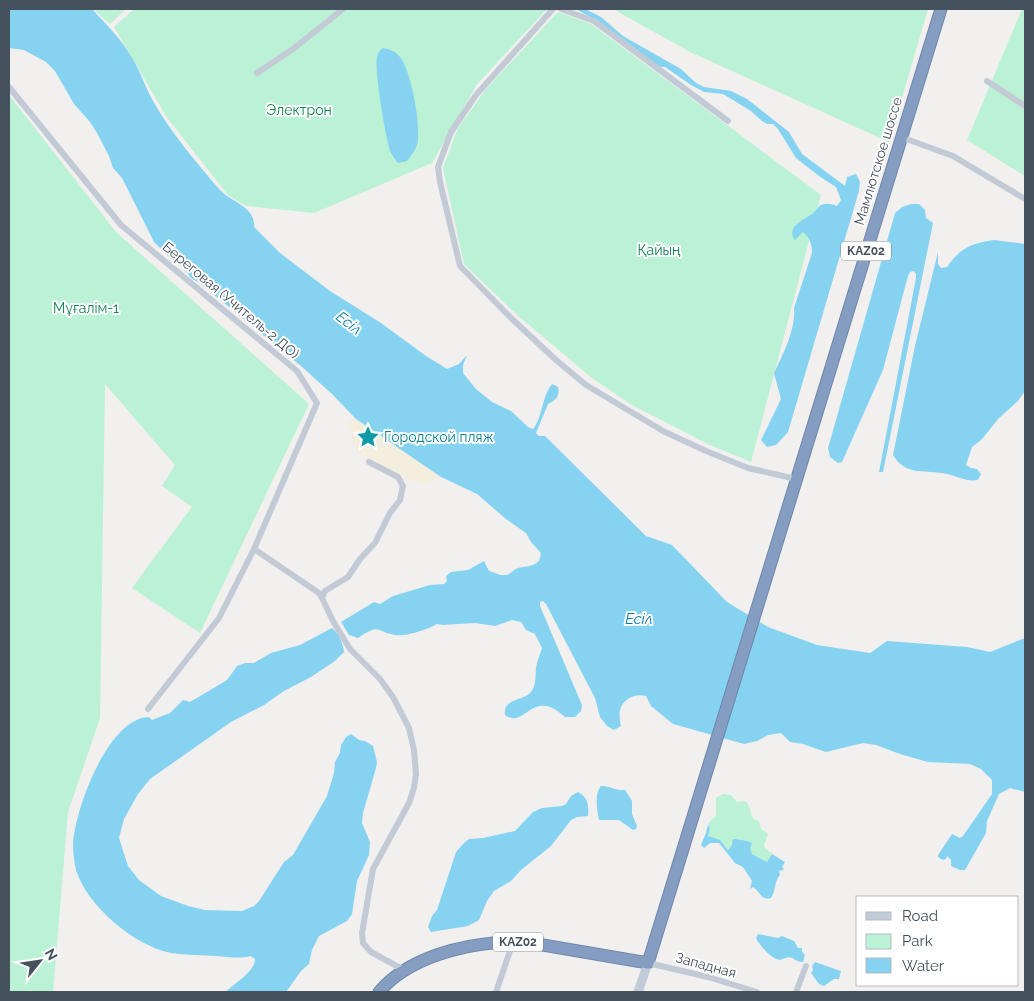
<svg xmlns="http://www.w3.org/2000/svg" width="1034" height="1001" font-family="Raleway,sans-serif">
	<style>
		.green { fill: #bbf1d4 }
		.sand { fill: #f4eedf }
		.water { fill: #86d3f1 }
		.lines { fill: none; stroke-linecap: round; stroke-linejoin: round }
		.highway-casing { stroke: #6f88ac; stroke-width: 13 }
		.street { stroke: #c2cad5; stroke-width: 6 }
		.secondary { stroke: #c1cbd9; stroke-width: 9 }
		.highway { stroke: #849dc0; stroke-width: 11 }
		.labels { text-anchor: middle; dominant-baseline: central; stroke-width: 4; stroke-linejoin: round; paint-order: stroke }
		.shield { fill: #fff; stroke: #7e858e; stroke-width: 1 }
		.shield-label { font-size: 12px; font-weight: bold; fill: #46515e }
		.park-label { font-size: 14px; fill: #128352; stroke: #fff }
		.street-label { font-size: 14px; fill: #46515e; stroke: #fff }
		.culture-label { font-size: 14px; fill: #0d838f; stroke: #fff; text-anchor: start }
		.water-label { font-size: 15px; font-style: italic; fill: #067caa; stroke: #fff }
	</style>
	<rect width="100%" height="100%" fill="#f2efef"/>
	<!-- green -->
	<path class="green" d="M 93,9 L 126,9 L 110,24 Z
		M 134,9 L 547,9 L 477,84 L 432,163 L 314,213 L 246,206 L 228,195 L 168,119 L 114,27 Z
		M 613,9 L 928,9 L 889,142 L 690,52 Z
		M 1022,9 L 1025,9 L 1025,176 L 967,140 Z
		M 558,12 L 591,24 L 821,195 L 751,462 L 710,445 L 630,404 L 592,378 L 516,314 L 464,264 L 443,168 L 457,130 L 486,89 Z
		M 9,95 L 116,232 L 309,404 L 200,633 L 132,588 L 192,507 L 162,486 L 175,465 L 105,384 L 100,718 L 68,812 L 53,992 L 9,992 Z
		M 723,794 L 731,795 L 737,802 L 745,801 C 753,807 748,819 759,821 L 761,829 L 768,834 L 764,846 L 766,849 L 773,854 L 767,862 L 752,854 L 745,842 L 738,839 L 731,843 L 731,847 L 728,850 L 723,843 L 708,836 L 710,828 L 708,825 L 710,821 L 716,816 L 716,798 Z"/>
	<!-- sand -->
	<path class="sand" d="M 356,419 L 441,477 L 423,485 L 401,477 L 358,453 L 347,421 Z"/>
	<!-- water -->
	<path class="water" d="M 9,9 L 92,9 C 106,24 121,39 131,56 C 140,70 145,87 153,101 C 172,134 196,162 220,190 C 231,202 256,207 254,227 L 280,253 L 330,291 L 381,323 L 426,356 L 447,369 L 459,364 L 467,355 L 463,365 L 463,373 L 476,389 L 492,402 L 511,411 L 528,427 L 533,429 C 543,417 541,398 552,384 L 558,387 C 560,396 556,400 548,404 L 536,433 L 539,436 L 545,436 L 646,536 L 672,545 L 727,602 L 768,627 L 817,645 L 870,653 L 887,641 L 967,647 L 990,652 L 1025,638 L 1025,792 L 1010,788 L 999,794 L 987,821 L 986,833 L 965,870 L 960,870 L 951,866 L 951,860 L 947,856 L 946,859 L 943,860 L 938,857 L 938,855 L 952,834 L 960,838 L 963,836 L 992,794 L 992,780 L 981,769 L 970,764 L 928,762 L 900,754 L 876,745 L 863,743 L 826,752 L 803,744 L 790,742 L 781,733 L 768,735 L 757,741 L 744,744 L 673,724 L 651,706 L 646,696 C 636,693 623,698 620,710 C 619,714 620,722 621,726 L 614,730 L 607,726 L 600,717 L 595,698 L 546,604 L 543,601 L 540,602 L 540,606 L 582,705 L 581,711 L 575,717 L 565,717 C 532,686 525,730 505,715 C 503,699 520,701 529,694 C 537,687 535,677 536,668 C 537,661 540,655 542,648 L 535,634 L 526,630 L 521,622 L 512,620 L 495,626 L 475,623 L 443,625 L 437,624 C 429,629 405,637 395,635 C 374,631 381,623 358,638 L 349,635 L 341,622 L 374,602 L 380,604 L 393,596 L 430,585 L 444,584 L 447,581 L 446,576 L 451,572 L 468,570 L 484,561 L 489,571 C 494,572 500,576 505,575 C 510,575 512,571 516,569 C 524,565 530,569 539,561 L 541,553 L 531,542 L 526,533 L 506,519 L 477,494 L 441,477 L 356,419 L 332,394 L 301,366 L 201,284 L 191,278 L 182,267 L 171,259 L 154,242 L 122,178 L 113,168 L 109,156 L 97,133 L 90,122 L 74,104 L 55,71 L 46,62 L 24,50 L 9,48 Z
		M 576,9 L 585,9 L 601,17 L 623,36 L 681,69 L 696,83 L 704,87 L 731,91 L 747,99 L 789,132 L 802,154 L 845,186 L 847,177 L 856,174 L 860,182 L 859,191 L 788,432 L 776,445 L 767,447 L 761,440 L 781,399 L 774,373 C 783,354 796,329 794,308 L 812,253 C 812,244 810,238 803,232 L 795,240 C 785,227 805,219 812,214 C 817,210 819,204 825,204 C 829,203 834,205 837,206 L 841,200 L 836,187 L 819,176 L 796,158 L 778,129 L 773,124 L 767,124 L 762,121 L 751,111 L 723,94 L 704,92 L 691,85 L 665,67 L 658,67 L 652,64 L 638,50 L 627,45 L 601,23 Z
		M 383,48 C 390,49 395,51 400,57 C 411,70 422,128 417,145 C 415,151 411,156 407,161 L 398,163 C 396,160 393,157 391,153 C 386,141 374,70 377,57 C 378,53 380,50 383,48 Z
		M 911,204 L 919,204 L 925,210 L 926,218 L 933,223 L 883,472 L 879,472 L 916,278 L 916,274 L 914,271 L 910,272 L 908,276 L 883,370 L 842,462 L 838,463 L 830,457 L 828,448 L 895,213 L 902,207 Z
		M 994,240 L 1025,244 L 1025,391 L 1018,401 L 999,418 L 982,439 L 972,447 L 966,465 L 971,468 L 977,469 L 981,474 L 978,480 C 966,482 957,476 947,474 C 926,469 906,477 893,455 L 915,346 L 938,252 L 938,264 L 941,268 L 947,267 C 960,248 972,243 994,240 Z
		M 332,628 C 339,633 343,644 344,652 L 335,661 L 311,677 L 284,691 L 264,705 L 231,722 L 150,779 L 138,794 L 124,819 L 119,838 L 128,866 L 139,880 L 161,896 L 188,906 L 205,910 L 242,911 L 254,906 L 259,901 L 284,862 L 293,855 L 297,848 L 327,796 L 334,773 L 335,762 L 340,753 L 341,745 L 346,737 L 351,734 L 359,740 L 365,741 L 373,746 L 377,762 L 376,768 L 363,813 L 362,823 L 370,842 L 369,855 L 357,881 L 352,914 L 347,921 L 319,936 L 312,950 L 309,964 L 301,971 L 286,992 L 225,992 C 233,985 256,970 255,959 L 251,956 C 239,959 228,957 217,956 C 201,955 186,955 171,953 C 135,946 87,906 76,870 C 74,862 73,852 73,844 C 75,809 108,718 149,717 L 152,720 L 170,713 L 183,700 L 190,702 L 227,680 L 237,666 L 245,663 L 254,663 L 271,653 L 300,645 Z
		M 601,786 C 608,785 616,791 625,790 L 632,801 L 632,814 L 637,826 L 636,829 L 633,830 L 619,820 L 599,820 C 597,810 594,794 601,786 Z
		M 578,792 C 588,797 589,806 588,816 L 577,817 L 571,820 L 551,846 L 521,870 L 511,881 L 494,891 L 487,901 L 479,920 L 468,926 L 431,932 L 428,927 L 432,916 L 437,910 L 456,852 L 464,843 L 469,839 L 483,838 L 515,831 L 533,812 L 542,808 L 562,806 L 566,804 L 571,796 Z
		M 708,825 L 710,828 L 708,836 L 720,840 L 728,850 L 731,847 L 733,839 C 736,839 750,841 752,843 L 750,848 L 752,854 L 767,862 L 772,854 L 785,862 L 782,867 L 784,869 L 781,871 L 779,870 L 780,875 C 774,881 776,891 771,898 C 761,901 760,891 753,887 L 750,889 L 752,881 L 743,867 L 735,863 L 719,843 L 710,843 L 704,848 L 701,845 L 706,833 Z
		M 758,934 L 778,938 L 782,936 L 794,941 L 798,948 L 802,948 L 802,952 L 805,955 L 803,962 C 791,961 794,953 780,960 C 771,959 760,946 756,938 Z
		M 815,962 L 841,971 L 839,979 L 834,979 L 824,986 L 819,984 L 811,973 L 813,970 L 812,966 Z"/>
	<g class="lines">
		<defs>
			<path id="highway" d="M 379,992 C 413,952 486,937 537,944 L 648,963 L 941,9"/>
		</defs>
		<!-- highway casing -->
		<use href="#highway" class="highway-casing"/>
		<!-- street -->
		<path class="street" d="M 553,9 L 476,95 L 451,132 L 438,167 L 440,182 L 460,266 L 511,318 L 556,360 L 586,385 L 663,431 L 706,451 L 748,468 L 796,479
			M 561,9 L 594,21 L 728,121
			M 257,73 L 293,49 L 343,9
			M 987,81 L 1025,106
			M 9,87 L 121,225 L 297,371 L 317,403 L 254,549 L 219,618 L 148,709
			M 901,137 L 953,156 L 1025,199
			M 369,462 L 398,477 L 403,486 L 400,500 L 390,513 L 375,543 L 360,559 L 348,577 L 325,591 L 322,598 L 333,621 L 350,649 L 380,679 L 393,697 L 409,728 L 414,750 L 416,774 L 414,788 L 409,803 L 373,869 L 362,933 L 363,943 L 371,952 L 404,970
			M 254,549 L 319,593 L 322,598
			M 648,963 L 708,977 L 757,992
			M 496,992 L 513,942
			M 796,992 L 806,966"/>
		<!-- secondary -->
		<path class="secondary" d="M 638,992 L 648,963"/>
		<!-- highway -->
		<use href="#highway" class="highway"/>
	</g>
	<!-- icons -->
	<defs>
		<symbol id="sight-bare" viewBox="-9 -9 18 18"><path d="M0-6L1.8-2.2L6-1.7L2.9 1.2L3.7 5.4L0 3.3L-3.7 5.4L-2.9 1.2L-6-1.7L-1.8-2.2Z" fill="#0f9aa8" stroke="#fff" stroke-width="2.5" paint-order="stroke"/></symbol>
	</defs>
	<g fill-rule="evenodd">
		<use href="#sight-bare" x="352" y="421" width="32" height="32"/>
	</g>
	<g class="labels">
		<!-- shield labels -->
		<g class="shield">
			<rect x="841" y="241.5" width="50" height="19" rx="4"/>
			<rect x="493" y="932.5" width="50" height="19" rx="4"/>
		</g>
		<g class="shield-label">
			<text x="866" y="251">KAZ02</text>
			<text x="518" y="942">KAZ02</text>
		</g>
		<!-- park labels -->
		<g class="park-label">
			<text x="299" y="110">Электрон</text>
			<text x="659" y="250">Қайың</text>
			<text x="86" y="308">Мұғалім-1</text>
		</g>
		<!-- street labels -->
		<g class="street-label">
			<text transform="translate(878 161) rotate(-73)">Мамлютское шоссе</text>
			<text transform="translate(231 300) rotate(40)">Береговая (Учитель-2 ДО)</text>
			<text transform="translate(706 965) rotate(15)">Западная</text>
		</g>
		<!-- culture labels -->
		<g class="culture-label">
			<text x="384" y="437">Городской пляж</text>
		</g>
		<!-- water labels -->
		<g class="water-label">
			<text transform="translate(349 323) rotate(38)">Есіл</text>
			<text x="639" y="619">Есіл</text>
		</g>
	</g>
	<!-- border -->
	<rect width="1034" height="1001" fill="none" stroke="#46515e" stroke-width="20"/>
	<!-- legend -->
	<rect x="856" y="896" width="162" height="90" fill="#ffffff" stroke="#b5b9bf"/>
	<rect x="866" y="912" width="25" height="8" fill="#c1cbd9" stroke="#b5b9bf"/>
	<text x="902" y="921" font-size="15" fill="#46515e">Road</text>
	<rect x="866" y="934" width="25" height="15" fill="#bbf1d4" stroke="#b5b9bf"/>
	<text x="902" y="946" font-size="15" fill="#46515e">Park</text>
	<rect x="866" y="958" width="25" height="15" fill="#86d3f1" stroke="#b5b9bf"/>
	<text x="902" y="971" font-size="15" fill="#46515e">Water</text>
	<!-- north arrow -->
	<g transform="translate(40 961) rotate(60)" stroke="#ffffff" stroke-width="4" paint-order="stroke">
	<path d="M0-4L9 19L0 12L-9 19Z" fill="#46515e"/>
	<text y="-8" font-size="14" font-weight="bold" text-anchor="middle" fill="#46515e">N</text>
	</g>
</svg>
